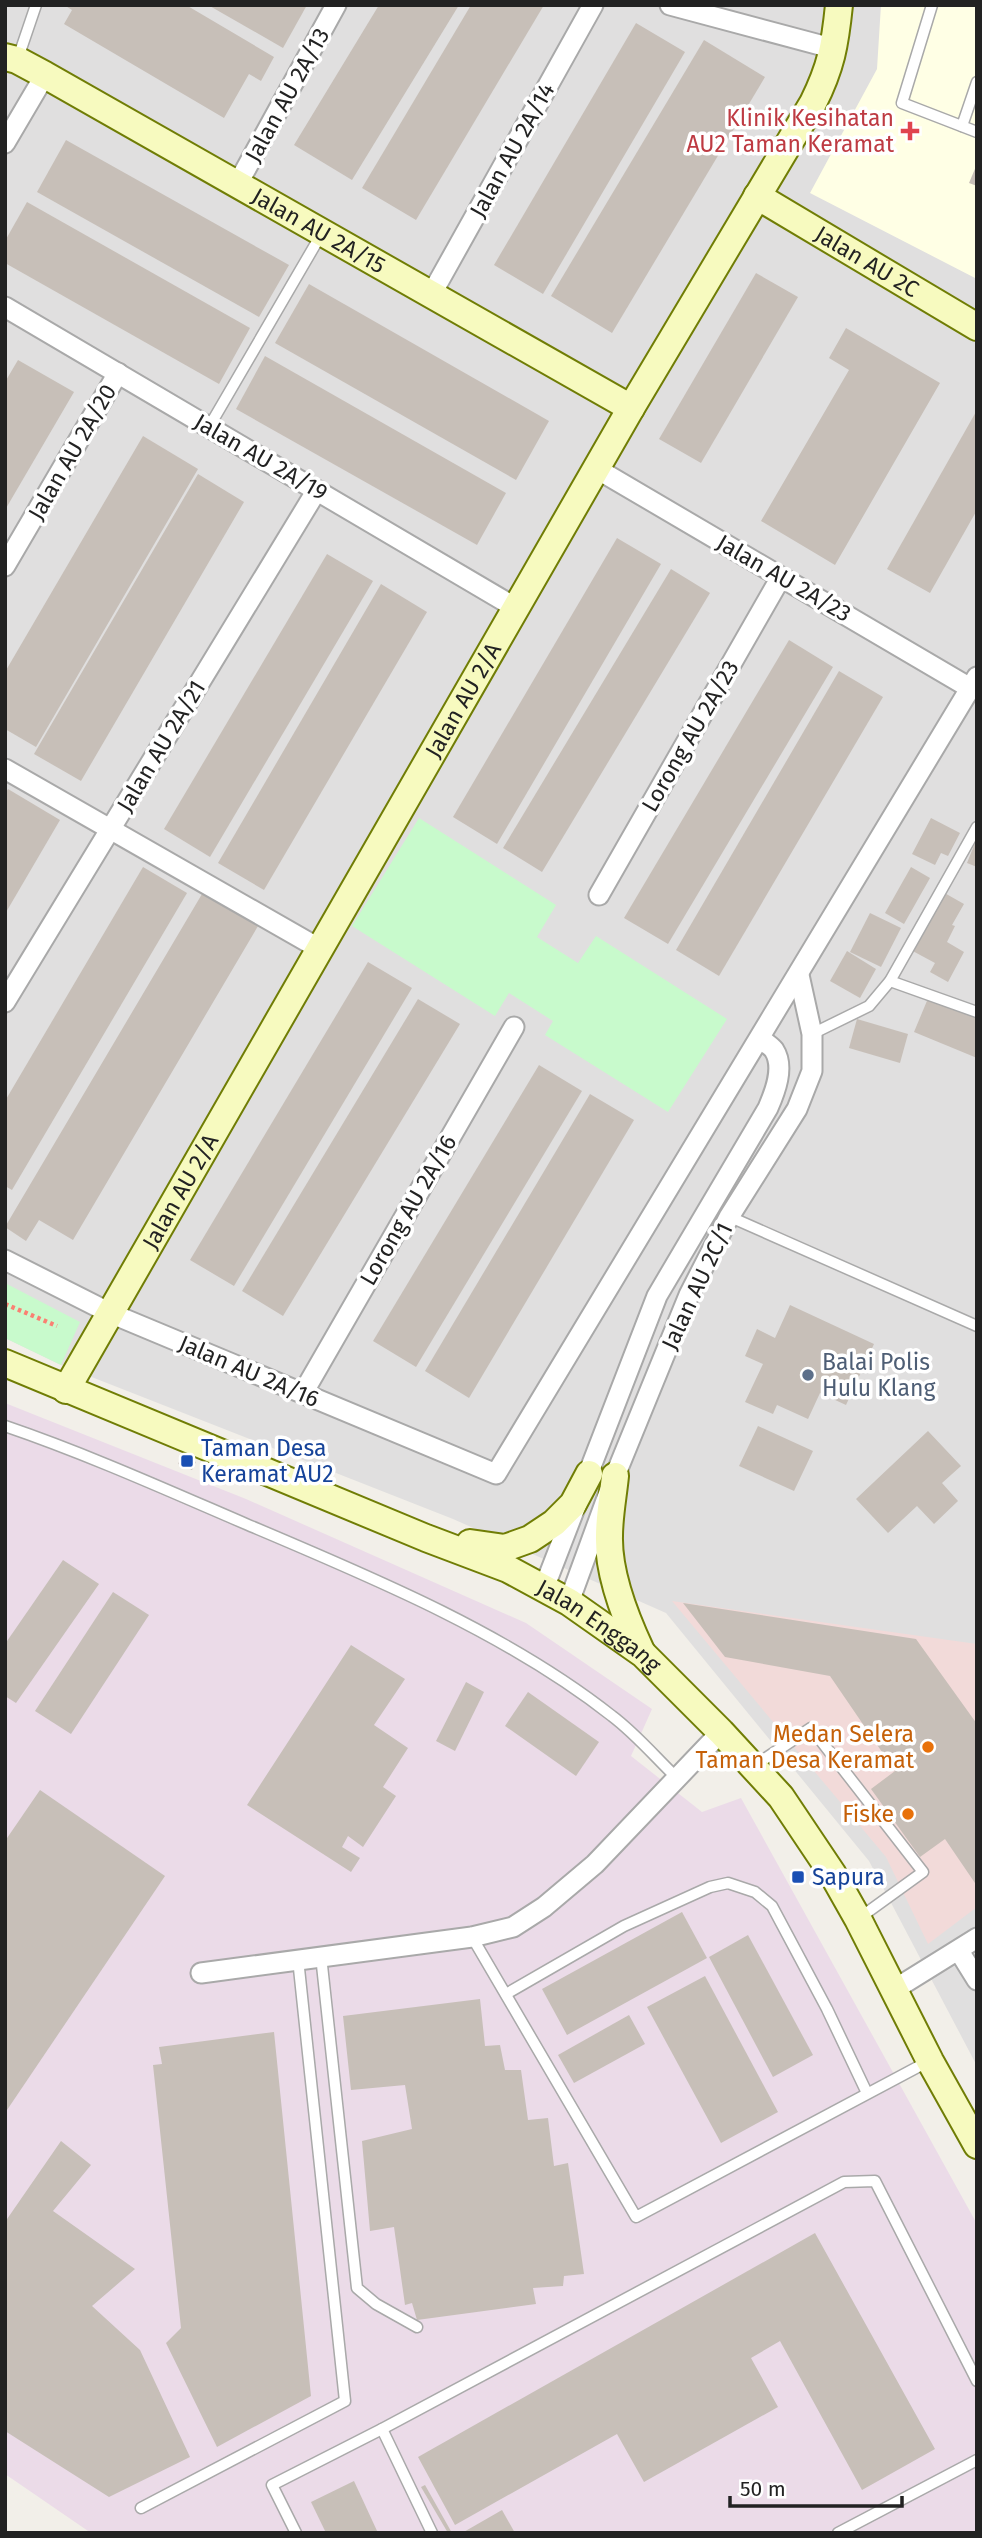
<svg xmlns="http://www.w3.org/2000/svg" width="982" height="2538" font-family="'Fira Sans',sans-serif">
<style>
.residential{fill:#e0dfdf}
.commercial{fill:#f2dad9}
.industrial{fill:#ebdbe8}
.education{fill:#ffffe5}
.park{fill:#c8facc}
.building{fill:#c7bfb8}
.lines{fill:none;stroke-linecap:round;stroke-linejoin:round}
.lane-casing{stroke:#a9a9a9;stroke-width:13}
.street-casing{stroke:#a9a9a9;stroke-width:23}
.secondary-casing{stroke:#707d05;stroke-width:30}
.path{stroke:#fa8072;stroke-width:4.5;stroke-dasharray:3.5 3.5;stroke-linecap:butt}
.lane{stroke:#fff;stroke-width:10}
.street{stroke:#fff;stroke-width:19}
.secondary{stroke:#f7fabf;stroke-width:26}
.health-dot{fill:#e0444e;stroke:#fff;stroke-width:2.5}
.service-dot{fill:#5c6f8a;stroke:#fff;stroke-width:2.5}
.transit-dot{fill:#1a4fb4;stroke:#fff;stroke-width:2.5}
.food-dot{fill:#e8710a;stroke:#fff;stroke-width:2.5}
.labels{text-anchor:middle;stroke-width:7;stroke-linejoin:round;paint-order:stroke}
.street-label{font-size:23px;fill:#222;stroke:#fff}
.health-label{font-size:23px;fill:#be3a42;stroke:#fff;text-anchor:end}
.service-label{font-size:23px;fill:#4e5e75;stroke:#fff;text-anchor:start}
.transit-label{font-size:23px;fill:#164399;stroke:#fff;text-anchor:start}
.food-label{font-size:23px;fill:#c56008;stroke:#fff;text-anchor:end}
</style>
<rect width="100%" height="100%" fill="#f2efe9"/>
<!-- residential -->
<polygon class="residential" points="5,5 977,5 977,2066 869,1861 666,1613 453,1519 61,1365 5,1338"/>
<!-- commercial -->
<polygon class="commercial" points="672,1601 977,1644 977,1907 928,1944 886,1857"/>
<!-- industrial -->
<polygon class="industrial" points="5,1403 246,1499 526,1623 652,1709 631,1756 702,1812 741,1798 977,2224 977,2533 91,2533 5,2474"/>
<!-- education -->
<polygon class="education" points="881,5 977,5 977,279 810,193 877,69"/>
<!-- park -->
<g class="park">
<polygon points="419,818 556,905 537,937 578,963 596,936 727,1019 668,1112 545,1035 553,1021 509,993 495,1016 352,926"/>
<polygon points="5,1283 80,1322 61,1365 5,1338"/>
</g>
<!-- building -->
<g class="building">
<polygon points="64,5 186,5 274,57 261,81 249,74 224,118 64,24 72,10"/>
<polygon points="208,5 307,5 283,48"/>
<polygon points="379,5 459,5 352,180 294,145"/>
<polygon points="471,5 544,5 416,220 362,188"/>
<polygon points="636,23 685,52 543,294 494,265"/>
<polygon points="704,40 765,77 612,333 551,296"/>
<polygon points="66,140 289,265 259,317 37,192"/>
<polygon points="977,164 977,186 969,183"/>
<polygon points="27,202 250,328 219,384 5,263 5,241"/>
<polygon points="756,273 798,297 701,463 659,439"/>
<polygon points="309,284 549,421 516,480 275,343"/>
<polygon points="846,328 940,383 835,565 761,521 849,370 829,358"/>
<polygon points="265,356 506,493 477,545 236,409"/>
<polygon points="18,360 74,392 5,510 5,382"/>
<polygon points="977,410 977,510 930,593 887,569"/>
<polygon points="143,436 198,469 36,747 5,729 5,672"/>
<polygon points="198,474 244,502 81,781 34,754"/>
<polygon points="617,538 661,564 497,844 453,817"/>
<polygon points="327,554 373,581 210,857 164,829"/>
<polygon points="671,569 710,593 542,872 503,848"/>
<polygon points="381,584 427,612 264,890 218,863"/>
<polygon points="789,640 833,667 668,944 624,918"/>
<polygon points="839,671 883,697 719,976 676,950"/>
<polygon points="8,789 60,820 5,914 5,794"/>
<polygon points="931,818 960,833 948,856 941,853 935,865 912,854"/>
<polygon points="977,838 977,867 967,863"/>
<polygon points="143,867 187,893 12,1190 5,1186 5,1101"/>
<polygon points="911,867 930,878 904,924 885,913"/>
<polygon points="941,891 964,904 952,925 955,926 947,942 964,952 948,982 930,972 935,963 909,949"/>
<polygon points="202,894 258,926 73,1240 39,1220 26,1241 5,1227"/>
<polygon points="870,913 901,928 881,967 850,952"/>
<polygon points="847,951 876,969 860,998 830,981"/>
<polygon points="368,962 412,988 234,1286 190,1260"/>
<polygon points="929,996 977,1016 977,1058 914,1032"/>
<polygon points="418,999 460,1024 283,1316 242,1291"/>
<polygon points="857,1019 908,1034 900,1063 849,1048"/>
<polygon points="539,1065 582,1091 416,1367 373,1341"/>
<polygon points="590,1094 634,1120 469,1398 425,1371"/>
<polygon points="790,1305 874,1344 846,1405 820,1393 808,1419 777,1405 773,1414 745,1402 763,1364 745,1356 757,1329 775,1338"/>
<polygon points="758,1426 813,1451 794,1491 739,1466"/>
<polygon points="928,1431 961,1466 942,1483 958,1501 934,1524 917,1506 888,1533 856,1499"/>
<polygon points="182,1455 196,1462 192,1470 178,1464"/>
<polygon points="63,1560 99,1584 16,1703 5,1696 5,1644"/>
<polygon points="113,1592 149,1615 71,1734 35,1711"/>
<polygon points="683,1603 916,1639 977,1724 977,1886 945,1839 920,1857 871,1789 895,1771 830,1676 725,1657"/>
<polygon points="351,1645 405,1679 374,1725 408,1748 383,1787 396,1796 363,1847 348,1836 342,1847 360,1858 351,1872 247,1805"/>
<polygon points="466,1682 484,1692 455,1751 436,1741"/>
<polygon points="528,1692 599,1742 576,1776 505,1726"/>
<polygon points="40,1790 165,1876 5,2113 5,1841"/>
<polygon points="682,1912 707,1958 567,2035 542,1989"/>
<polygon points="748,1935 813,2055 773,2077 709,1957"/>
<polygon points="705,1976 778,2112 721,2143 647,2007"/>
<polygon points="480,1999 485,2046 500,2045 505,2070 521,2070 528,2120 548,2118 554,2166 568,2163 584,2274 564,2276 563,2286 533,2288 536,2304 417,2320 412,2303 405,2305 394,2227 370,2231 362,2141 412,2129 405,2085 351,2090 343,2016"/>
<polygon points="629,2015 645,2044 574,2083 558,2055"/>
<polygon points="274,2032 311,2396 217,2447 166,2343 181,2328 153,2065 162,2064 159,2047"/>
<polygon points="61,2141 91,2165 53,2211 135,2269 92,2306 140,2350 190,2457 109,2497 5,2431 5,2222"/>
<polygon points="815,2233 935,2449 862,2490 780,2341 751,2358 778,2407 644,2482 617,2434 455,2525 418,2457"/>
<polygon points="354,2481 378,2533 326,2533 311,2502"/>
<polygon points="425,2485 452,2533 448,2533 421,2487"/>
<polygon points="502,2510 515,2533 462,2533"/>
</g>
<g class="lines">
<!-- lane casing -->
<g class="lane-casing">
<g id="lane">
<polyline points="932,5 902,103 977,132"/>
<polyline points="18,58 36,5"/>
<polyline points="962,126 977,82"/>
<polyline points="209,427 322,233"/>
<polyline points="890,981 977,1012"/>
<polyline points="812,1034 869,1006 890,981 977,827"/>
<polyline points="728,1216 977,1326"/>
<path d="M5,1426C87,1454 167,1490 246,1524C369,1576 507,1633 612,1716C636,1734 656,1758 677,1778"/>
<polyline points="754,1766 811,1728 923,1872 858,1919"/>
<polyline points="472,1937 636,2217 929,2061"/>
<polyline points="321,1956 357,2288 376,2304 417,2327"/>
<polyline points="506,1994 624,1926 710,1887 728,1883 755,1892 772,1906 827,2009 867,2093"/>
<polyline points="382,2429 432,2533"/>
<polyline points="141,2508 345,2401 298,1959"/>
<polyline points="296,2533 272,2485 382,2429 844,2182 875,2181 977,2381"/>
<polyline points="838,2533 977,2460"/>
</g>
</g>
<!-- street casing -->
<g class="street-casing">
<g id="street">
<polyline points="670,5 835,49"/>
<polyline points="5,143 45,75"/>
<polyline points="237,185 336,5"/>
<polyline points="431,295 593,5"/>
<polyline points="5,307 516,608"/>
<polyline points="597,469 970,688"/>
<polyline points="5,566 118,373"/>
<polyline points="5,769 320,949"/>
<polyline points="599,895 781,577"/>
<polyline points="5,1002 317,490"/>
<polyline points="5,1260 110,1313 496,1474 977,677"/>
<polyline points="303,1393 514,1027"/>
<path d="M544,1588L657,1296L768,1108C775,1092 785,1067 774,1050C771,1046 764,1042 760,1038"/>
<polyline points="569,1602 615,1476 689,1295 729,1217 797,1109 812,1071 812,1034 799,975"/>
<polyline points="959,1951 977,1980"/>
<polyline points="201,1973 472,1937 513,1927 544,1907 595,1864 721,1732"/>
<polyline points="895,1989 977,1938"/>
</g>
</g>
<!-- secondary casing -->
<g class="secondary-casing">
<g id="secondary">
<path id="s1" d="M5,57L17,60L45,75L631,408"/>
<path id="s2" d="M757,196L977,327"/>
<path id="s3" d="M5,1363L426,1538L508,1569L569,1602L643,1654L721,1732L781,1797L832,1873L858,1919L930,2061L977,2145"/>
<path id="s4" d="M66,1390L631,408L813,103C831,67 835,45 839,5"/>
<path d="M615,1476C613,1496 609,1516 609,1536C608,1574 625,1617 641,1651"/>
<polyline points="470,1543 505,1548 530,1539 554,1523 573,1504 589,1474"/>
</g>
</g>
<!-- path -->
<polyline class="path" points="5,1304 57,1326"/>
<!-- lane -->
<use href="#lane" class="lane"/>
<!-- street -->
<use href="#street" class="street"/>
<!-- secondary -->
<use href="#secondary" class="secondary"/>
</g>
<!-- markers -->
<path class="health-dot" d="M906.5 120.5h7v7h7v7h-7v7h-7v-7h-7v-7h7z"/>
<circle class="service-dot" cx="808" cy="1375" r="7"/>
<g class="transit-dot">
<rect x="180" y="1454" width="14" height="14" rx="3.5"/>
<rect x="791" y="1870" width="14" height="14" rx="3.5"/>
</g>
<g class="food-dot">
<circle cx="928" cy="1747" r="7"/>
<circle cx="908" cy="1814" r="7"/>
</g>
<g class="labels">
<!-- street labels -->
<g class="street-label">
<text transform="translate(287 95) rotate(-61)" y="8">Jalan AU 2A/13</text>
<text transform="translate(512 150) rotate(-61)" y="8">Jalan AU 2A/14</text>
<text dy="8" stroke="none"><textPath href="#s1" startOffset="359">Jalan AU 2A/15</textPath></text>
<text dy="8" stroke="none"><textPath href="#s2" startOffset="128">Jalan AU 2C</textPath></text>
<text transform="translate(72 452) rotate(-60)" y="8">Jalan AU 2A/20</text>
<text transform="translate(261 457) rotate(30)" y="8">Jalan AU 2A/19</text>
<text transform="translate(784 578) rotate(30)" y="8">Jalan AU 2A/23</text>
<text dy="8" stroke="none"><textPath href="#s4" startOffset="796">Jalan AU 2/A</textPath></text>
<text transform="translate(690 736) rotate(-60)" y="8">Lorong AU 2A/23</text>
<text transform="translate(161 746) rotate(-59)" y="8">Jalan AU 2A/21</text>
<text dy="8" stroke="none"><textPath href="#s4" startOffset="229">Jalan AU 2/A</textPath></text>
<text transform="translate(408 1210) rotate(-60)" y="8">Lorong AU 2A/16</text>
<text transform="translate(697 1286) rotate(-65)" y="8">Jalan AU 2C/1</text>
<text transform="translate(249 1371) rotate(23)" y="8">Jalan AU 2A/16</text>
<text dy="8" stroke="none"><textPath href="#s3" startOffset="651">Jalan Enggang</textPath></text>
</g>
<!-- health labels -->
<g class="health-label">
<text x="894" y="126">Klinik Kesihatan<tspan x="894" dy="26">AU2 Taman Keramat</tspan></text>
</g>
<!-- service labels -->
<g class="service-label">
<text x="822" y="1370">Balai Polis<tspan x="822" dy="26">Hulu Klang</tspan></text>
</g>
<!-- transit labels -->
<g class="transit-label">
<text x="201" y="1456">Taman Desa<tspan x="201" dy="26">Keramat AU2</tspan></text>
<text x="812" y="1885">Sapura</text>
</g>
<!-- food labels -->
<g class="food-label">
<text x="914" y="1742">Medan Selera<tspan x="914" dy="26">Taman Desa Keramat</tspan></text>
<text x="894" y="1822">Fiske</text>
</g>
</g>
<!-- border -->
<rect width="982" height="2538" fill="none" stroke="#222222" stroke-width="14"/>
<!-- scale -->
<path d="M730 2496v10h172v-10" fill="none" stroke="#222222" stroke-width="3.5"/>
<text x="740" y="2496" font-size="21" fill="#222222" stroke="#ffffff" stroke-width="5" paint-order="stroke">50 m</text>
</svg>
